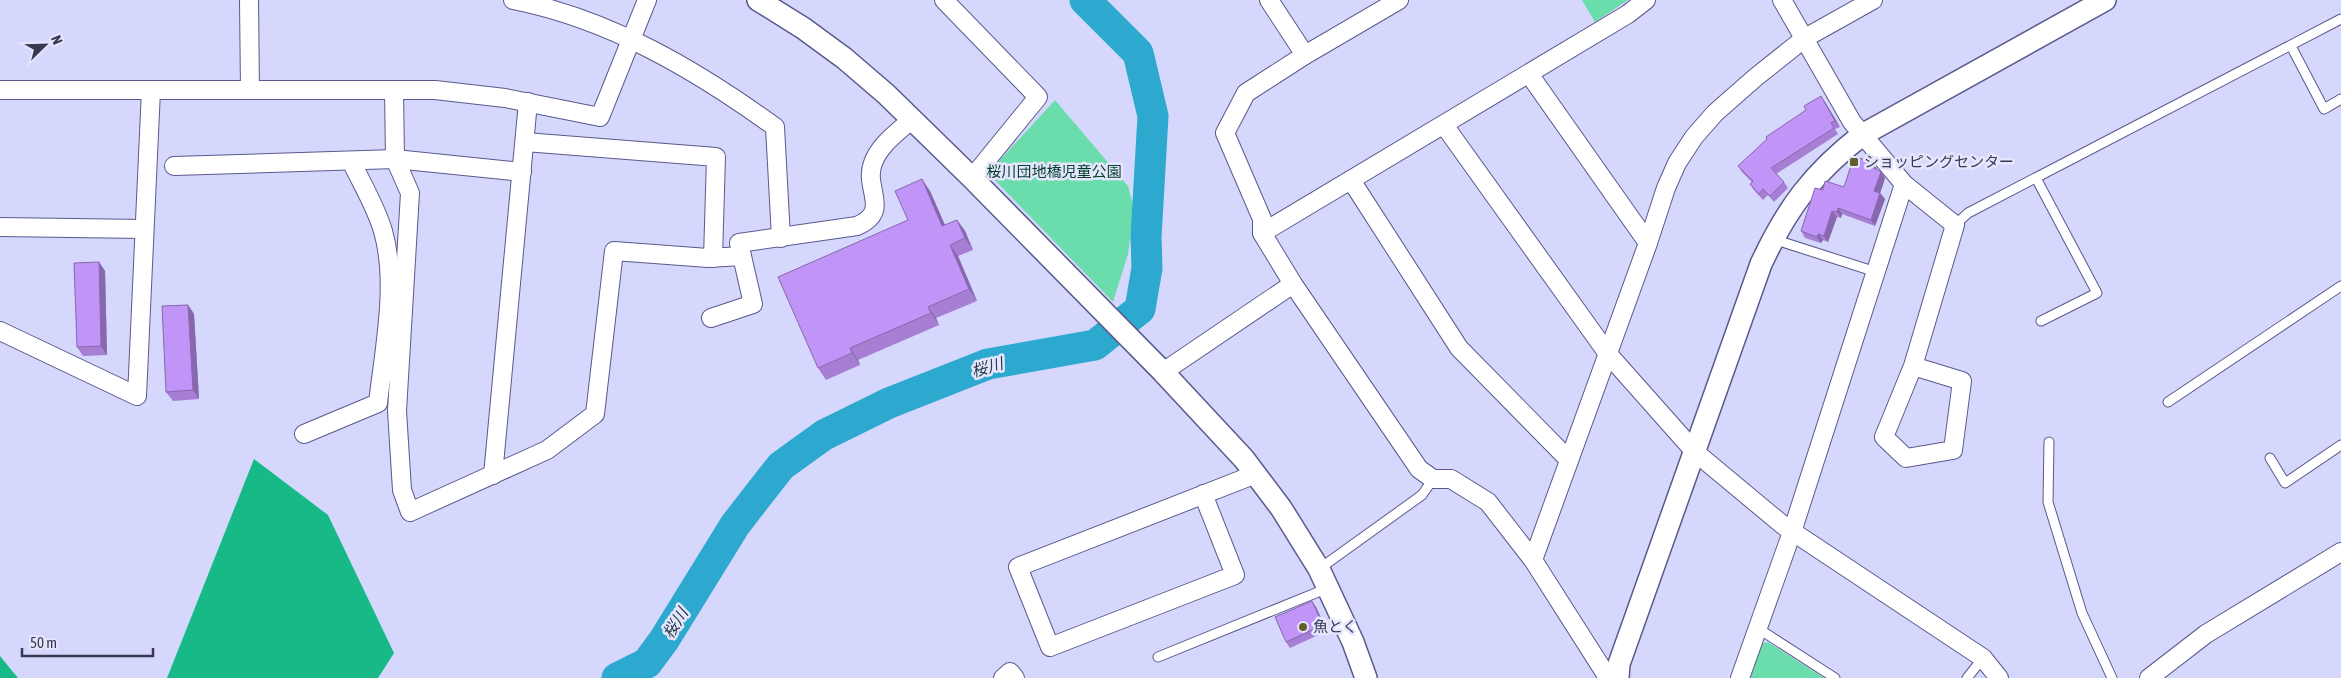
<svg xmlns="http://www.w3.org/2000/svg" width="2341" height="678" font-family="'Asap Condensed','Noto Sans JP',sans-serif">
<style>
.green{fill:#6bddad}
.forest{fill:#17ba86}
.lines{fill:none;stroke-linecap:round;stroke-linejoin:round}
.river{stroke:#2da8ce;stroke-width:31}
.service-casing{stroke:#5a598d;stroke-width:11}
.minor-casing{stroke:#5a598d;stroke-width:20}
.tertiary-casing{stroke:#5a598d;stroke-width:24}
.service{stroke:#fff;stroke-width:9}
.minor{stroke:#fff;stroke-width:18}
.tertiary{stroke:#fff;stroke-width:21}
.wall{fill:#a67fd4}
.shaded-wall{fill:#8768ad}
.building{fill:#c194f7;stroke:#8768ad}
.poi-dot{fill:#635e2a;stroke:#e5e6fe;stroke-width:2}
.labels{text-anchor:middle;stroke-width:5;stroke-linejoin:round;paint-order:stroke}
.poi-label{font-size:15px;fill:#383850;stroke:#e5e6fe;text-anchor:start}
.park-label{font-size:15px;fill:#003f2a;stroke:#e5e6fe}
.water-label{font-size:16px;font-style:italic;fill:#263f48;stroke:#e5e6fe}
</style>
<rect width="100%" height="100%" fill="#d6d7fc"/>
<!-- green -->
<g class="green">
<polygon points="1582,0 1628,0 1595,22"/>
<polygon points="1055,100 1128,186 1134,209 1128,254 1113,302 988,173"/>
<polygon points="1768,642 1824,678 1749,678 1760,644"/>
</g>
<!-- forest -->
<g class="forest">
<polygon points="254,459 328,515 394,653 378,678 167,678"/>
<polygon points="0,656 18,678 0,678"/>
</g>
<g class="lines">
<!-- river -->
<polyline class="river" points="617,678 647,663 664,640 735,525 759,494 781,466 824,435 889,403 988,364 1095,345 1140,309 1147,268 1146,237 1153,116 1138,53 1085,0"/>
<!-- service casing -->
<g class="service-casing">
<g id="service">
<polyline points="2291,46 2324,109 2341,99"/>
<polyline points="2036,178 2097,293 2041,321"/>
<polyline points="1955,225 1968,213 2341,19"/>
<polyline points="1773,239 1876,272"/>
<polyline points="2168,402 2341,286"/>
<polyline points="2049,442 2048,502 2082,613 2112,678"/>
<polyline points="2270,458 2285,483 2341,445"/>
<polyline points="1319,569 1422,495 1433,479"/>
<polyline points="1759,629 1835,678"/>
<polyline points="1158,657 1328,588"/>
<polyline points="1967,678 1983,658"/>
</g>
</g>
<!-- minor casing -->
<g class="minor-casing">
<g id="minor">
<polyline points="249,0 250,90"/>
<path d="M513,0C610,19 696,70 775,127L781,238"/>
<polyline points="944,0 1038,97 972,178"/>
<polyline points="1269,0 1305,55"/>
<polyline points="1399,0 1305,55 1246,93 1225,133 1262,219 1262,233 1293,284 1419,469 1433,479 1451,479 1488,502 1533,560 1605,673 1617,676"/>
<polyline points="1782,0 1852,122 1904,184 1955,225 1913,366 1884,437 1906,458 1953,450 1962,381 1913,366"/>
<polyline points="1529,74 1648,243"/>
<polyline points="0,90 435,90 505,98 600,117 647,0"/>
<polyline points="394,90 395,159 410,193 397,411 402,490 410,512 547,450 595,414 614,251 708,258 742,256"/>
<polyline points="1444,125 1608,354 1695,452 1784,526 1983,658 1999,678"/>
<polyline points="525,142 716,157 713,258"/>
<polyline points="174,166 395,159 522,172"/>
<polyline points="1351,180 1459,348 1569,460"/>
<polyline points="0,227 144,229"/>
<polyline points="1262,233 1628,14 1646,0"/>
<path d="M711,318L753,304L739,243L857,226C892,211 863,188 873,163C880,144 897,133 911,120"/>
<polyline points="0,331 137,396 151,90"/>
<polyline points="1163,372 1293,284"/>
<path d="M304,434L378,403C384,350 398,283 383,231C376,207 362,184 351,161"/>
<polyline points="493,475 528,102"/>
<polyline points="1203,494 1235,575 1050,647 1018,567 1256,474"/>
<polyline points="1533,560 1648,243 1666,188 1677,163 1694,137 1715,113 1756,77 1805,38 1873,0"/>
<polyline points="1003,678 1010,672 1015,678"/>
<polyline points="1740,678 1792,532 1904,184"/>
<polyline points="2149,678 2206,634 2341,552"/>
</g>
</g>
<!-- tertiary casing -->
<g class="tertiary-casing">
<g id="tertiary">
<polyline points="758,0 803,28 844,58 886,94 972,178 1163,372 1244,459 1281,508 1319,569 1353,642 1366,678"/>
<path d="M1618,678L1619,664L1761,264C1787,208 1813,173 1862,135L2105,0"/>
</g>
</g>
<!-- service -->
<use href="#service" class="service"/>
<!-- minor -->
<use href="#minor" class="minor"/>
<!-- tertiary -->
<use href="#tertiary" class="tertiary"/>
</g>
<!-- wall -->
<g class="wall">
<polygon points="1825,102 1840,127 1835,129 1838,134 1776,174 1784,182 1788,188 1774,202 1768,195 1763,200 1754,190 1750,184 1752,182 1742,172 1738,166"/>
<polygon points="1877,169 1877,170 1885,178 1880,193 1885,199 1875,226 1842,214 1841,218 1837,217 1828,242 1823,240 1821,243 1805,238 1801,231 1823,190 1844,187"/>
<polygon points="930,191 945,225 957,220 965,231 973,250 958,256 977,301 936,318 939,325 858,360 860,365 826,380 818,368 908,220"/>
<polygon points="99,262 105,271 107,355 83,356 77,347"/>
<polygon points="188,305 194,314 199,399 173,401 166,392"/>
<polygon points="1316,607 1327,631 1290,648 1286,642"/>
</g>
<!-- shaded-wall -->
<g class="shaded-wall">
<polygon points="1821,96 1825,102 1840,127 1835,121"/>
<polygon points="1873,163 1877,169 1876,173 1872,167"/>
<polygon points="1881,172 1885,178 1879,197 1874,191"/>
<polygon points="922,179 930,191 950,237 942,226"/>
<polygon points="1880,193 1885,199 1875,226 1871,220"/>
<polygon points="1838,208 1842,214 1841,218 1837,212"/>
<polygon points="1832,211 1837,217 1828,242 1824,236"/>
<polygon points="957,220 965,231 973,250 965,238"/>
<polygon points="1818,234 1823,240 1821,243 1817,237"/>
<polygon points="950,245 958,256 977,301 969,289"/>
<polygon points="99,262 105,271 107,355 101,346"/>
<polygon points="188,305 194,314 199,399 193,390"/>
<polygon points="928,307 936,318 939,325 931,313"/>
<polygon points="850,348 858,360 860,365 852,353"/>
<polygon points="1312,601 1316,607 1327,631 1323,625"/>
</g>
<!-- building -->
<g class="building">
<polygon points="1821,96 1835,121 1831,123 1834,128 1771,168 1784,182 1770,196 1763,189 1759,194 1750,184 1753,181 1738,166 1767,139 1766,137 1806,110 1804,106"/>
<polygon points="1854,156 1873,163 1872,167 1881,172 1874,191 1880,193 1871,220 1838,208 1837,212 1832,211 1824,236 1818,234 1817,237 1801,231 1815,188 1823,190 1825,181 1844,187"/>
<polygon points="922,179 942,226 957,220 965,238 950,245 969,289 928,307 931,313 850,348 852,353 818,368 778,277 908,220 895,191"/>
<polygon points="99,262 101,346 77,347 74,263"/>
<polygon points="188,305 193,390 166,392 162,306"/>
<polygon points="1312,601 1323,625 1286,642 1275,617"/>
</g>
<!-- markers -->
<g class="poi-dot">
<rect x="1849" y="157" width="10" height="10" rx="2.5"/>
<circle cx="1303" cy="627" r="5"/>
</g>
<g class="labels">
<!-- poi labels -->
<g class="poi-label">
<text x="1864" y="167">ショッピングセンター</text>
<text x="1313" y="632">魚とく</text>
</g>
<!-- park labels -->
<g class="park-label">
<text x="1054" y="177">桜川団地橋児童公園</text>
</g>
<!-- water labels -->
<g class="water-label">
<text transform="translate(987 367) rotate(-16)" y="6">桜川</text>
<text transform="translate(675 623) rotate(-58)" y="6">桜川</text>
</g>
</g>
<!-- north arrow -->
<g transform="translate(45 45) rotate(67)" stroke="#e5e6fe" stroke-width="4" paint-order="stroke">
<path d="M0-4L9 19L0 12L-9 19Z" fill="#383850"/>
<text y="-8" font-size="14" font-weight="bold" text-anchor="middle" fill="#383850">N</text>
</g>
<!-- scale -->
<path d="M22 648v8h131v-8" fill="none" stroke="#383850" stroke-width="2.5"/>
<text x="30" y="648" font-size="15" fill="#383850" stroke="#e5e6fe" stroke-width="4" paint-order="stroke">50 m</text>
</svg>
